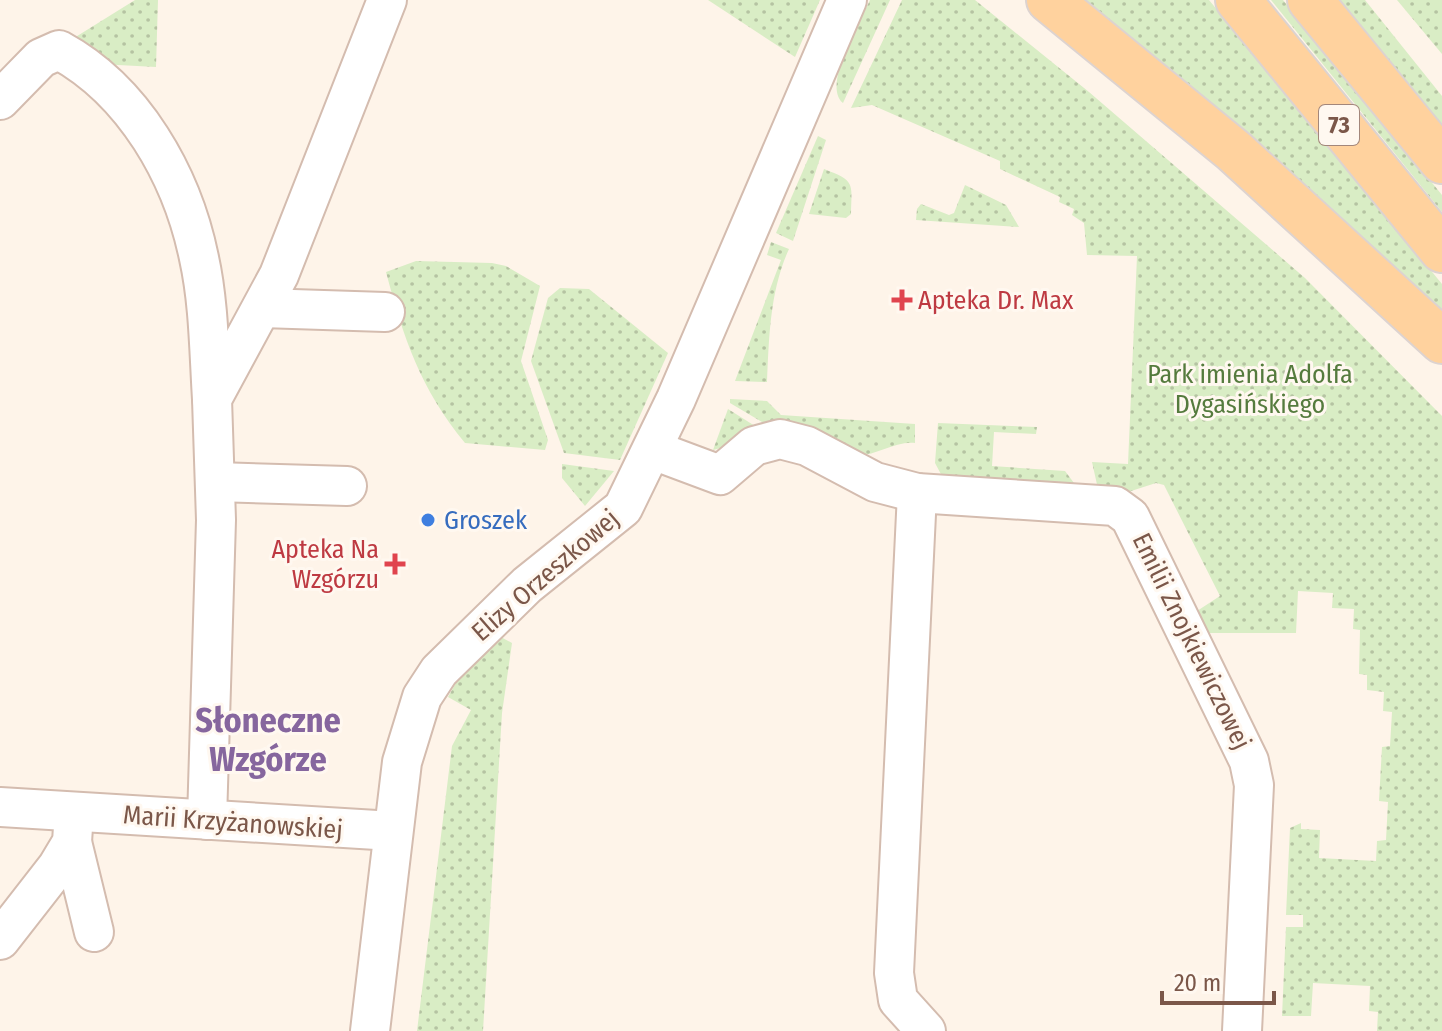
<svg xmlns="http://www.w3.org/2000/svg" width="1442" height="1031" font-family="'Fira Sans Condensed',sans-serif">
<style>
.grass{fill:url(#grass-dots)}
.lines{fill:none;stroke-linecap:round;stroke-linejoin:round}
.street-casing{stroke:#d4bcaf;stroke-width:42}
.primary-casing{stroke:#ddd3d0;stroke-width:48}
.street{stroke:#fff;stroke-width:38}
.primary{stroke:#ffd29e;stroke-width:44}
.health-dot{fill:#e0444e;stroke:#fff8f0;stroke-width:3}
.shop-dot{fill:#3f7fe0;stroke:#fff8f0;stroke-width:3}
.labels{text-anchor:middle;stroke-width:6;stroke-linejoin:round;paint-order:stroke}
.shield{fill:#fff8f0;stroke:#a3877b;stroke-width:2}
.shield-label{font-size:24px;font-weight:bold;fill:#7b5749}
.health-label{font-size:26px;fill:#be3a42;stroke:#fff8f0;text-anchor:start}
.park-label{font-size:26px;fill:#557b3d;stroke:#fff8f0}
.shop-label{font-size:26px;fill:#366cbe;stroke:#fff8f0;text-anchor:start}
.street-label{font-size:26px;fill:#7b5749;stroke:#fff8f0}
.district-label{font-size:34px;font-weight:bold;fill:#86669e;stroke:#fff8f0}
</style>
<defs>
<pattern id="grass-dots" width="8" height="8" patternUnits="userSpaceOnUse" patternTransform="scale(2)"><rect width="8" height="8" fill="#d9edc5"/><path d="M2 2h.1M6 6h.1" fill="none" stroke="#b5c3a2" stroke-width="1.8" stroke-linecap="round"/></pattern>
</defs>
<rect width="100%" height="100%" fill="#fef4e9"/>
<!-- grass -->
<g class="grass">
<polygon points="135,0 158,0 156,67 99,64 74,38"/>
<polygon points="708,0 820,0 795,57"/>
<path d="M870,0H890L843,103C822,85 860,22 870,0Z"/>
<polygon points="902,0 975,0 1089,92 1305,278 1442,416 1442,1031 1377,1031 1378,1012 1369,1011 1370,986 1313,983 1311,1016 1282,1016 1286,927 1303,927 1303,915 1286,915 1290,828 1301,823 1301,829 1320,830 1319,858 1376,861 1377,841 1386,840 1388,802 1379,801 1382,747 1390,746 1392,712 1383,711 1384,692 1367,690 1367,675 1359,674 1360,630 1353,629 1354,609 1332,608 1333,593 1298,591 1296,633 1205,633 1197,611 1220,596 1164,485 1156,483 1128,492 1098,489 1092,462 1128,464 1137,256 1087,255 1084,223 1072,215 1074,209 1059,202 1060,197 1000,169 1000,161 872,105 851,108"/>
<polygon points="1073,0 1209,0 1442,284 1442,322"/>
<polygon points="1271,0 1283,0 1442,195 1442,212"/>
<polygon points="1337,0 1365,0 1442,96 1442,130"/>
<polygon points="1397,0 1442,0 1442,54"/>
<polygon points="818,136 826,140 793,241 776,233"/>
<path d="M824,169C855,181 852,182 851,214L846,218L809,214Z"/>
<polygon points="965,185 1006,205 1019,227 916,220 917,209 921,204 949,215 954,213"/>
<path d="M771,242L789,249C770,290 769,337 767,382L735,381L781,260L767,255Z"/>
<path d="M416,261L492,263L506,266L540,286L521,361L548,440L545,450L465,443C421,390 403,337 386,272Z"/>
<polygon points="560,288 589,289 668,353 620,460 564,453 531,361 548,298"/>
<path d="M730,399L767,401L781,415L915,424V443C895,441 878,455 857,456L762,422L730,403Z"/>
<polygon points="728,409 755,426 732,445 713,450"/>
<polygon points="938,423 1037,427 1036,434 994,432 992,466 1065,471 1077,487 943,478 935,463"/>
<polygon points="562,464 614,471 585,506 562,478"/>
<polygon points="499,636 512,643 502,713 483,1031 417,1031 452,746 471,710 448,697 470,658"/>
</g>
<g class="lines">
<!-- street casing -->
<g class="street-casing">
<g id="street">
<path d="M0,100L41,58L59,50C134,91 182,175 199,258C209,303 209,352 212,399"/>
<polyline points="262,308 385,312"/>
<polyline points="653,450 720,475 754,446 780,439 807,446 875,482 917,493 1115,506 1130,517 1249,761 1254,785 1242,1031"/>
<polyline points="216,482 347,486"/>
<polyline points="917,493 894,973 898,1000 926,1031"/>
<polyline points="0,807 393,831"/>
<polyline points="207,820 216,520 212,399 279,275 387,0"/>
<polyline points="72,842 94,932"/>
<polyline points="0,940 57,867 72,842 74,812"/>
<polyline points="370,1031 402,762 422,697 439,671 527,585 623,508 676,399 847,0"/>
</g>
</g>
<!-- primary casing -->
<g class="primary-casing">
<g id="primary">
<polyline points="1049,0 1234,151 1442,341"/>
<polyline points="1238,0 1442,250"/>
<polyline points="1310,0 1442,161"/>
</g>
</g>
<!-- street -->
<use href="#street" class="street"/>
<!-- primary -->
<use href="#primary" class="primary"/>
</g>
<!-- markers -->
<g class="health-dot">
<path d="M898 288h8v8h8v8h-8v8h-8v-8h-8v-8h8z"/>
<path d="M391 552h8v8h8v8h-8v8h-8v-8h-8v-8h8z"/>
</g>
<circle class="shop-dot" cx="428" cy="520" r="8"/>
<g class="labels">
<!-- shield labels -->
<rect class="shield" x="1319" y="105" width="40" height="40" rx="6"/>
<g class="shield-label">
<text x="1339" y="133">73</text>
</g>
<!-- health labels -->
<g class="health-label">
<text x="918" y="309">Apteka Dr. Max</text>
<text x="379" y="558" text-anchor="end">Apteka Na<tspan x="379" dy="30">Wzgórzu</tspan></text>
</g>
<!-- park labels -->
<g class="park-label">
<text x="1250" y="383">Park imienia Adolfa<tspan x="1250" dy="30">Dygasińskiego</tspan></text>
</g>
<!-- shop labels -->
<g class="shop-label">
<text x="444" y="529">Groszek</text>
</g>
<!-- street labels -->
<g class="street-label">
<text transform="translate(545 575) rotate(-41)" y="9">Elizy Orzeszkowej</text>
<text transform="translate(1192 641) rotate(64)" y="9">Emilii Znojkiewiczowej</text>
<text transform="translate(233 822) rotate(4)" y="9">Marii Krzyżanowskiej</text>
</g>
<!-- district labels -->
<g class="district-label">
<text x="268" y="732">Słoneczne<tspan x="268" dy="39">Wzgórze</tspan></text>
</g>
</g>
<!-- scale -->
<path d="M1162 991v12h112v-12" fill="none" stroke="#7b5749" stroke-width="4"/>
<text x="1174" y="991" font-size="24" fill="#7b5749" stroke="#fff8f0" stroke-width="6" paint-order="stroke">20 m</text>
</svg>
